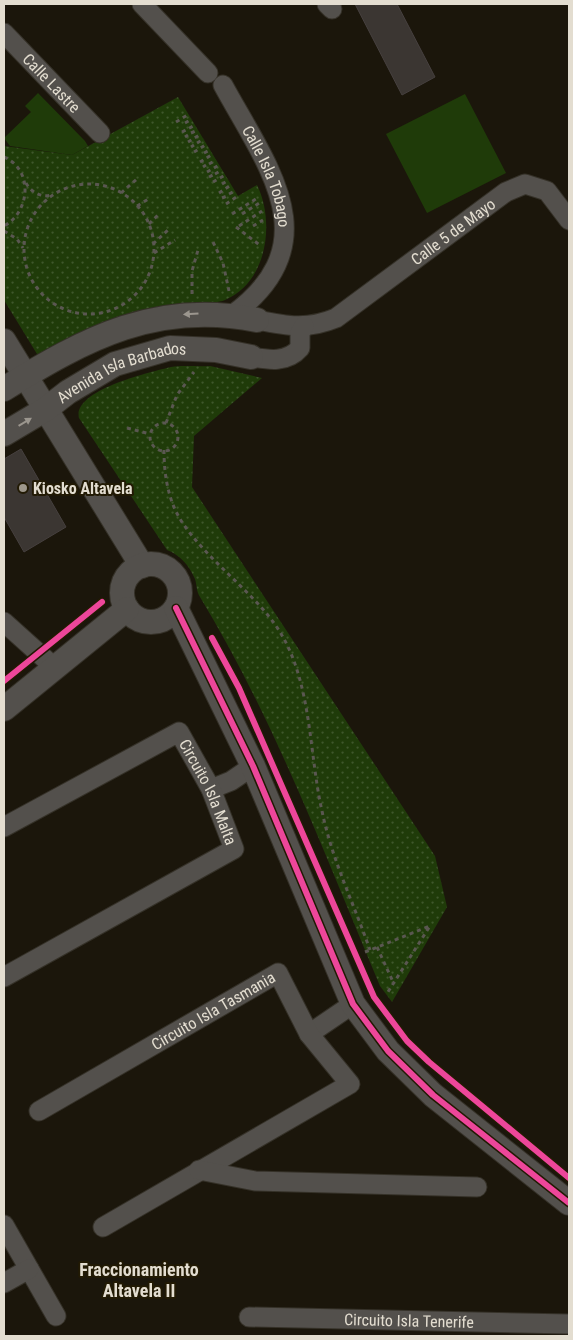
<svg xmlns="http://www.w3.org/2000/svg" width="573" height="1340" font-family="'Roboto Condensed',sans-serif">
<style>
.grass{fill:#1f3b09}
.park{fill:url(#park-dots)}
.building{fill:#3b3632;stroke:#46403f}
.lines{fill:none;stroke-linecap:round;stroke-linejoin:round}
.minor-casing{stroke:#353128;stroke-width:21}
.tertiary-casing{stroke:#353128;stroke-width:26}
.path{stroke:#5a5751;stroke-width:3;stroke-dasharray:4 4;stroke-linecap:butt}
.minor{stroke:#53504c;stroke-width:19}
.tertiary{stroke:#53504c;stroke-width:24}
.cycleway-casing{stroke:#221a04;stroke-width:9}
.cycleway{stroke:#ed469a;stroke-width:6}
.oneway{fill:#9b968e}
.poi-dot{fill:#9d978b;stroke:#221a04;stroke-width:2}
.labels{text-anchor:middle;stroke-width:4;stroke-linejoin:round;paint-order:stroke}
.street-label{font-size:16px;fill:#e3ddd0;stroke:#221a04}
.poi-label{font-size:16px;font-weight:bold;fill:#e3ddd0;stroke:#221a04;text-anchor:start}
.neighbourhood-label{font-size:18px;font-weight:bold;fill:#e3ddd0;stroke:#221a04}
</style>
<defs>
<pattern id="park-dots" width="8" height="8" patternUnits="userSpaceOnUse" patternTransform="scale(1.25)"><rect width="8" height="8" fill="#1f3b09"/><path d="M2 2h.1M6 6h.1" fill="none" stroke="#3f572c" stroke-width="1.8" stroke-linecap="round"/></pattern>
</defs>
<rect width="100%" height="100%" fill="#1b160b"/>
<!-- grass -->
<g class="grass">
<polygon points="38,93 85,141 88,146 72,155 10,146 4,138 31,112 25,106"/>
<polygon points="465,94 506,173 427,213 386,134"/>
</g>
<!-- park -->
<g class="park">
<path d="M178,97L238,196L257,185C275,221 268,282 225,300C215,304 202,302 191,303C177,304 160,306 146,309C109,319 75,337 42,355L37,354L4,300V146L72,155Z"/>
<path d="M210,366L262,378L194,436L192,487L435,856L447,907L392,1002L380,986C325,855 274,719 200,597C196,591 197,585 195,579C189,565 180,555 167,550L79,418C72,390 151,372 171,367C183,365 198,367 210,366Z"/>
</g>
<!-- building -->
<g class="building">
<polygon points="355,4 397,4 435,77 402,95"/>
<polygon points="21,449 66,527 24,552 4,517 4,459"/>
</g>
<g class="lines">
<!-- minor casing -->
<g class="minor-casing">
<g id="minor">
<polyline points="142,4 208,73"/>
<polyline points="327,4 332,9"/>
<path id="s1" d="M4,33L100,133"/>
<path id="s2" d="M223,85C267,166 331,243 232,315"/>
<path id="s3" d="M257,320C287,326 307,330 336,318L506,192L525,184L547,191L569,220"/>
<path d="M251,357C269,360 287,363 300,348V333L304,326"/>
<polyline points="4,622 54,667"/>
<polyline points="211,789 231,781 253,766"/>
<path id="s4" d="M4,827L179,732L211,789L234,849L4,977"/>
<polyline points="309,1034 353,1004"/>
<path id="s5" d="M39,1111L278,973L309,1034L350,1084L103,1227"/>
<polyline points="199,1170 255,1181 477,1187"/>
<polyline points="4,1225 56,1316"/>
<polyline points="4,1283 29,1269"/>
<path id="s6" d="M249,1317L569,1324"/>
</g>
</g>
<!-- tertiary casing -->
<g class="tertiary-casing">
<g id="tertiary">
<polyline points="4,341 142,566"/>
<path d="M4,389C86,338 157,300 257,320"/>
<path id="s7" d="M4,434L46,409L68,392L115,364L170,348L216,350L251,357"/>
<circle cx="151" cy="593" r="29"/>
<polyline points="176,608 253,766 353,1004 388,1051 433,1095 569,1203"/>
<polyline points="4,709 127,609"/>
</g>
</g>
<!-- path -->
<g class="path">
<polyline points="176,122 189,114"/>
<polyline points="185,123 192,119"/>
<polyline points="182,132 195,125"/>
<polyline points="191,133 198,130"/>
<polyline points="185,137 188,135"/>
<polyline points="188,142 201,134"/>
<polyline points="197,143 204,139"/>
<polyline points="191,147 194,145"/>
<polyline points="194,152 207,144"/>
<polyline points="204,153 210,150"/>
<path d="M4,157C34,170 30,212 4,226"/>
<polyline points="200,162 213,154"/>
<polyline points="209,164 216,160"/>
<polyline points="203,167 206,165"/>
<polyline points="207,172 219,165"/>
<polyline points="215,174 222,170"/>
<polyline points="209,177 213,175"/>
<polyline points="213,182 225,175"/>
<path d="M26,183C31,192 41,198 52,195"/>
<polyline points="222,184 229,180"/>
<circle cx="89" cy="249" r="65"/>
<polyline points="121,193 138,178"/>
<polyline points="219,193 231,185"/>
<polyline points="229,194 235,191"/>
<polyline points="222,198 227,196"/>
<polyline points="226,204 238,196"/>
<polyline points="137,206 150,198"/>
<polyline points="232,214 259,197"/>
<polyline points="242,214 261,202"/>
<polyline points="149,224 159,214"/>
<polyline points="239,226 262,211"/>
<polyline points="253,226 263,220"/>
<polyline points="236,227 261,246"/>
<polyline points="4,231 17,239 23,248"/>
<polyline points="213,242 223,263 229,291"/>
<polyline points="153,244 169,229"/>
<polyline points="154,253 175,240"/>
<polyline points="192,294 192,271 198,250"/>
<polyline points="166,423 177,395 194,372"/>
<circle cx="164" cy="437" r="14"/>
<polyline points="127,428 150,434"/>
<path d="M164,450C164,468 166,485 172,502C188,548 253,588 280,632C312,684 309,754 322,811C332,860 354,904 370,950"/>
<polyline points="377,947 394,984"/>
<polyline points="365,952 430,926 386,995"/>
</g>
<!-- minor -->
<use href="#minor" class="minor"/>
<!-- tertiary -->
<use href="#tertiary" class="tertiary"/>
<!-- cycleway casing -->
<g class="cycleway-casing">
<g id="cycleway">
<polyline points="176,608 253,766 353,1004 388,1051 433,1095 569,1203"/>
<polyline points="212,638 239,688 374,997 407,1041 429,1062 569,1178"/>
<polyline points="4,681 102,602"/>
</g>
</g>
<!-- cycleway -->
<use href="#cycleway" class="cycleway"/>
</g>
<!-- one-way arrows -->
<defs><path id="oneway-solid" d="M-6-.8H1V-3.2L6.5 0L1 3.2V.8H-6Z" transform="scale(1.25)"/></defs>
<g class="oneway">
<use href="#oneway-solid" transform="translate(191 314) rotate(176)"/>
<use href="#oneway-solid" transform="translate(25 422) rotate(-31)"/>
</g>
<!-- markers -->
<circle class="poi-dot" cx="23" cy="488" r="5"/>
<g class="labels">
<!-- street labels -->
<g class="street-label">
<text dy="6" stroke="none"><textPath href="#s1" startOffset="69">Calle Lastre</textPath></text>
<text dy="6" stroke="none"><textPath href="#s2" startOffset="102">Calle Isla Tobago</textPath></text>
<text dy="6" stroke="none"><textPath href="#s3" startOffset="226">Calle 5 de Mayo</textPath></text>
<text dy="6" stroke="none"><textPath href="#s7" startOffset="135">Avenida Isla Barbados</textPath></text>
<text dy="6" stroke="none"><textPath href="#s4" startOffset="266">Circuito Isla Malta</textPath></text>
<text dy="6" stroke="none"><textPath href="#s5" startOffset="201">Circuito Isla Tasmania</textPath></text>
<text dy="6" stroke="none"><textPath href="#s6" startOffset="160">Circuito Isla Tenerife</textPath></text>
</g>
<!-- poi labels -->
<g class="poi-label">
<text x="33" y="494">Kiosko Altavela</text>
</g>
<!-- neighbourhood labels -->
<g class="neighbourhood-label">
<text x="139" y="1276">Fraccionamiento<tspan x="139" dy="21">Altavela II</tspan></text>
</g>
</g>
<!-- border -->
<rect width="573" height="1340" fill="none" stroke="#e3ddd0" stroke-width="10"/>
</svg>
